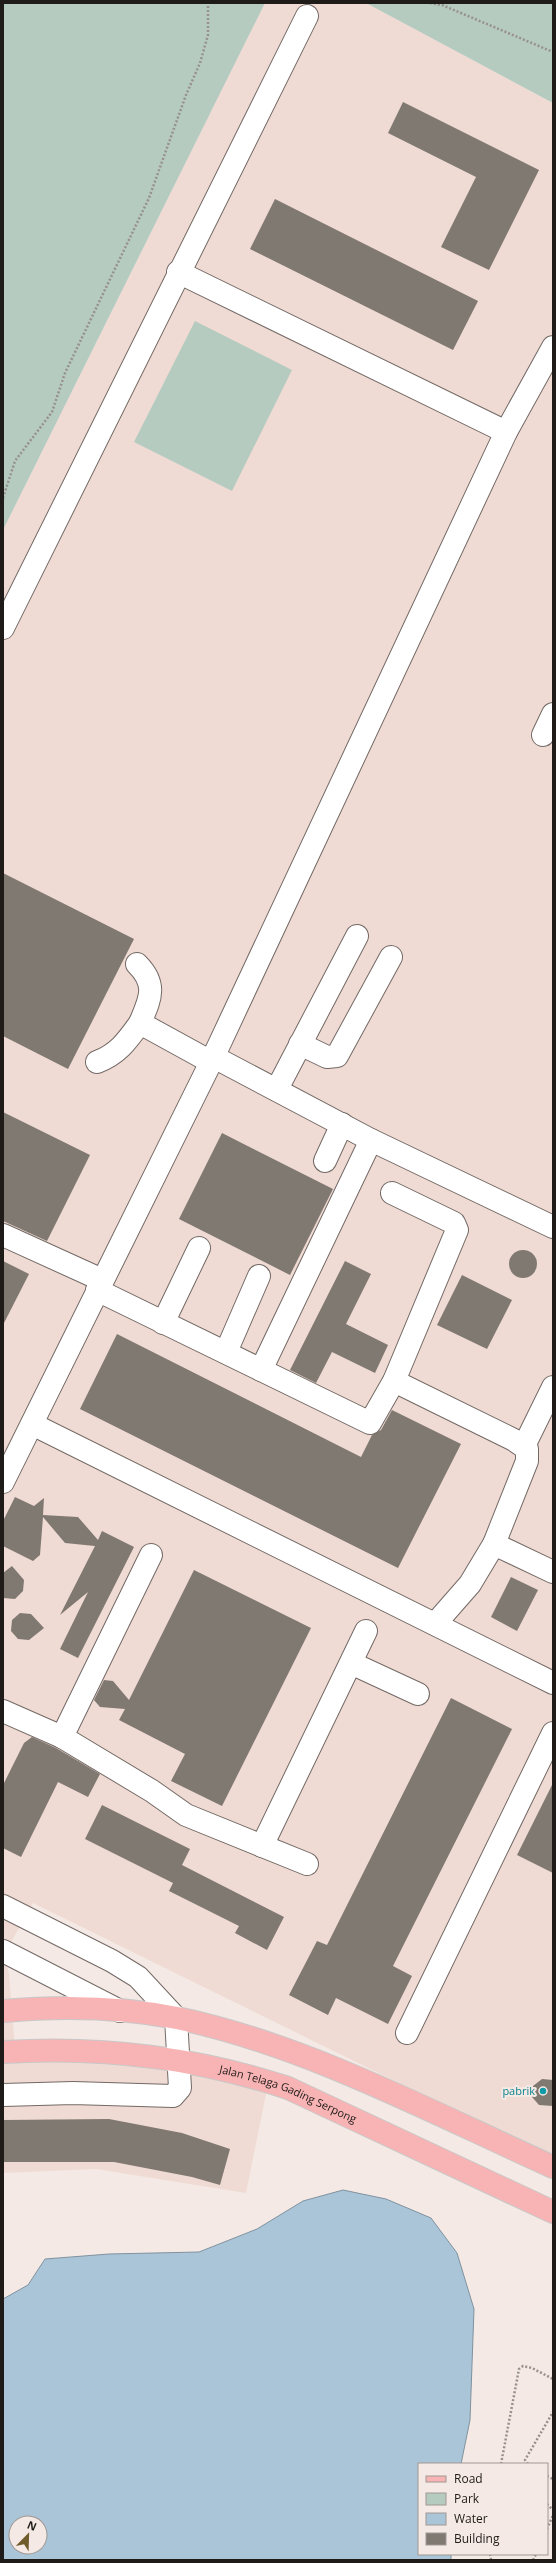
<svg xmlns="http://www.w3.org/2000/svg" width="556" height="2563" font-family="'Open Sans',sans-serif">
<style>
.built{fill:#efdbd4}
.green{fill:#b5cbc0}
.water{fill:#aac5d8;stroke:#80929f;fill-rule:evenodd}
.building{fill:#807972}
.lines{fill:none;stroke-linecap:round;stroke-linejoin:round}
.minor-casing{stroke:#736965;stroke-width:24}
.major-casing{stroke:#c9c8c8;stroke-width:24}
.path{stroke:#98908c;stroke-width:2.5;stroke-dasharray:2 2;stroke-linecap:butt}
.minor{stroke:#fff;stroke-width:22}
.major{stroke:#f8b4b5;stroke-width:22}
.culture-dot{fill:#0f9aa8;stroke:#f4e9e4;stroke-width:1.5}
.labels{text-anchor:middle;stroke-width:4;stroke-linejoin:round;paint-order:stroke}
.culture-label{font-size:11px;fill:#0d838f;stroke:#f4e9e4;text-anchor:end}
.street-label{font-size:11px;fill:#1f1b19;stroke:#f4e9e4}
</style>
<rect width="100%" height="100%" fill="#f4e9e4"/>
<!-- built -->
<polygon class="built" points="265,3 366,3 553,103 553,2159 33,1903 4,1955 9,1974 16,2061 155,2061 268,2084 246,2193 96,2169 3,2173 3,530"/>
<!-- green -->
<g class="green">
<polygon points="3,3 265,3 3,530"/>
<polygon points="366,3 553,3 553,103"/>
<polygon points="195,321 292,370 232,491 134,442"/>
</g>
<!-- water -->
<path class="water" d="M343,2190L386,2199L431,2218L457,2253L474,2309L470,2420L461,2464H419V2554H451V2560H3V2299L28,2285L45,2259L109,2254L199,2252L257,2229L303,2201ZM16,2523H40V2547H16Z"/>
<!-- building -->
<g class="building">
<polygon points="403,102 539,170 489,270 441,247 476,177 388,133"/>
<polygon points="275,199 478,301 453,350 250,249"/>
<polygon points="3,873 134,939 68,1069 3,1036"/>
<polygon points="3,1112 90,1155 47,1241 3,1221"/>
<polygon points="222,1133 333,1189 290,1275 179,1219"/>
<circle cx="523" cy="1264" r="14"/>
<polygon points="3,1261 29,1274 3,1325"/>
<polygon points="345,1261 371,1274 346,1324 388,1345 375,1373 332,1352 316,1383 290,1370"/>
<polygon points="462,1275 512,1300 487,1349 437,1325"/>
<polygon points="117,1334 361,1457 372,1435 381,1430 392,1410 461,1444 398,1568 80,1409"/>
<polygon points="15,1497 34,1506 44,1498 43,1515 78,1517 98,1540 102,1531 134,1547 78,1658 60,1649 88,1592 60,1615 95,1546 65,1543 43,1517 40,1555 33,1561 3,1546 3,1521"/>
<polygon points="12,1566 24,1580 23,1591 15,1599 3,1598 3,1573"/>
<polygon points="194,1570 311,1628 222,1806 171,1781 185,1754 119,1720 125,1709 100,1707 94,1700 104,1680 113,1681 129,1700"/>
<polygon points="511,1577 538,1590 517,1631 491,1617"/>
<polygon points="20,1613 31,1614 44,1628 29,1640 18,1639 11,1631 12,1620"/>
<polygon points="451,1698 512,1729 393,1966 412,1976 388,2024 336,1998 328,2015 289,1995 317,1941 327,1945"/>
<polygon points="32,1737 56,1748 100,1774 88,1797 58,1782 21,1857 3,1848 3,1785 24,1743"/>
<polygon points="553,1783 553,1873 517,1855"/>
<polygon points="102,1805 190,1849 182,1865 284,1917 267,1950 235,1933 239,1926 169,1891 173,1883 85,1839"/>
<polygon points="542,2079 553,2080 553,2106 539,2105 532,2097 533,2086"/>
<polygon points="109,2119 182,2133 230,2149 220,2185 192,2177 114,2162 3,2162 3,2120"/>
</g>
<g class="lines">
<!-- minor casing -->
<g class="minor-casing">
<g id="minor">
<polyline points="178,272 506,432"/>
<polyline points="3,628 307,16"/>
<polyline points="543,735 553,714"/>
<path d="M137,964C158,985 150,999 140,1023"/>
<polyline points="300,1044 327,1057 337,1056 391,957"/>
<polyline points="212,1056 371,1140 553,1227"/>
<path d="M97,1062C118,1054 127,1041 140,1023L211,1062"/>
<polyline points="277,1089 357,936"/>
<polyline points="325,1161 342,1124"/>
<polyline points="3,1235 102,1280"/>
<polyline points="97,1290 370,1423 394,1381 457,1230 454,1223 392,1193"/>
<polyline points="163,1323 199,1248"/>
<polyline points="226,1352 259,1276"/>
<polyline points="261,1370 371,1140"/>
<polyline points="394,1381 514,1440 527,1449 527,1461 494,1544"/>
<polyline points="32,1424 553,1683"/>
<polyline points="524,1446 553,1387"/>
<polyline points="3,1482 211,1062 506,432 553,347"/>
<polyline points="435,1624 470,1584 494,1544 553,1572"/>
<polyline points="351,1663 418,1694"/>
<polyline points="3,1711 62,1737 152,1791 186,1815 307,1864"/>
<polyline points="62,1737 151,1555"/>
<polyline points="262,1846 366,1631"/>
<polyline points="3,1906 112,1961 138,1977 176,2018 180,2088 173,2096 73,2093 3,2095"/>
<polyline points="3,1951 120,2011"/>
<polyline points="407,2033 553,1733"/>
</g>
</g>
<!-- major casing -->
<g class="major-casing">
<g id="major">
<path d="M3,2011C60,2006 121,2007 177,2018C306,2045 433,2113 553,2167"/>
<path id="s1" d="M3,2052C101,2046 195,2057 288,2088L553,2212"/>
</g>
</g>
<!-- path -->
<g class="path">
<polyline points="430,3 442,5 553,52"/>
<polyline points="3,498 15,461 52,412 65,373 149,198 186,95 200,63 208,35 208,3"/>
<polyline points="501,2464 519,2369 523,2366 532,2368 553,2379"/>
<polyline points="528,2464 525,2460 553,2412"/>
<polyline points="547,2476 553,2479"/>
<polyline points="547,2504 553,2510"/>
<polyline points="547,2529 553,2515"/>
<polyline points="490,2554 491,2560"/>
<polyline points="533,2560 536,2554"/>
</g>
<!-- minor -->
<use href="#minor" class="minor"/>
<!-- major -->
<use href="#major" class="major"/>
</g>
<!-- markers -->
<circle class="culture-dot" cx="543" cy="2091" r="4"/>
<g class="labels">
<!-- culture labels -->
<g class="culture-label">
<text x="535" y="2095">pabrik</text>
</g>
<!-- street labels -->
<g class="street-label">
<text dy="4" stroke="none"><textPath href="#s1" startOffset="291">Jalan Telaga Gading Serpong</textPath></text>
</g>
</g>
<!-- border -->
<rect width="556" height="2563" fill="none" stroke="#1f1b19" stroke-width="8"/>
<!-- legend -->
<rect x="418" y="2463" width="130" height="92" fill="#f4e9e4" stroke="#9f9793"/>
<rect x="426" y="2476" width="20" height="6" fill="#f8b4b5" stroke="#9f9793"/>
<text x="454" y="2483" font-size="12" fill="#1f1b19">Road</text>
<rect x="426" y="2493" width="20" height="12" fill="#b5cbc0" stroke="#9f9793"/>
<text x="454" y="2503" font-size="12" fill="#1f1b19">Park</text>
<rect x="426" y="2513" width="20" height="12" fill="#aac5d8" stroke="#9f9793"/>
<text x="454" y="2523" font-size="12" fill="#1f1b19">Water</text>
<rect x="426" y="2533" width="20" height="12" fill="#807972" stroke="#9f9793"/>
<text x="454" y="2543" font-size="12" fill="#1f1b19">Building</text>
<!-- north arrow -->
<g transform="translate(28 2535) rotate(23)"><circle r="19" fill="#f4e9e4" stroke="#9f9793"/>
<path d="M0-3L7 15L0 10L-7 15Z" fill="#705b2a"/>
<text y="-6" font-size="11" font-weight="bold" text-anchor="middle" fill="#1f1b19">N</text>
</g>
</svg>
